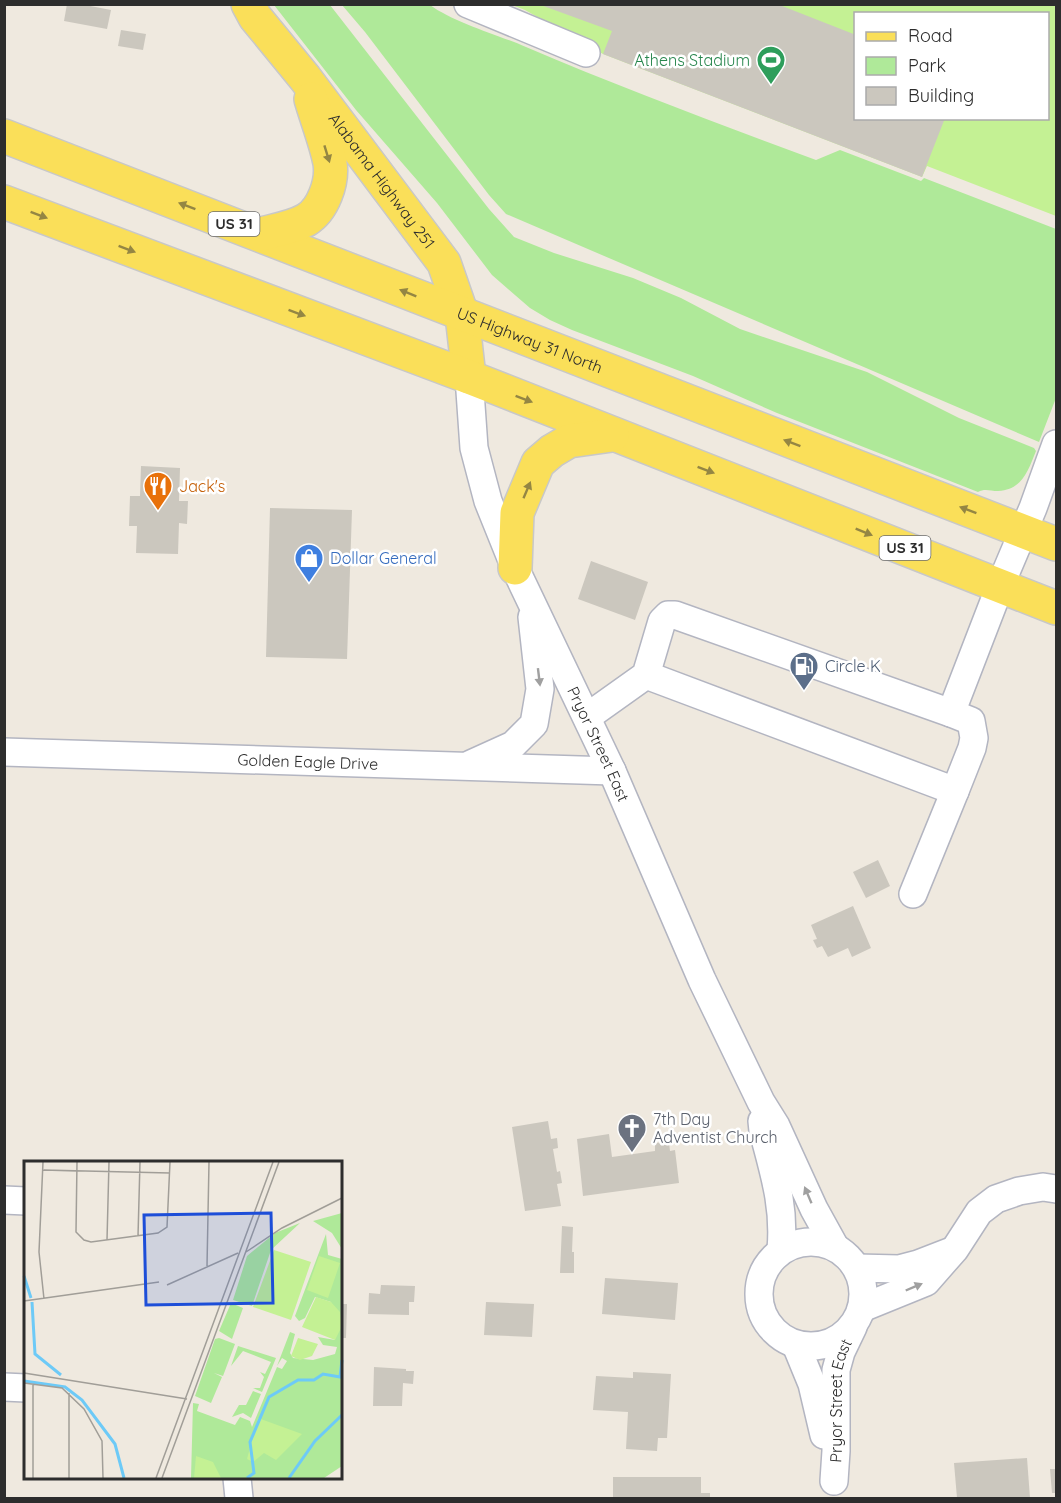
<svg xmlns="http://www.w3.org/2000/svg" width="1061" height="1503" font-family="Quicksand,sans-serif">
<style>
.green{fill:#afe999}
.pitch{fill:#c4f194;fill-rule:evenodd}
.building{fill:#cbc7be}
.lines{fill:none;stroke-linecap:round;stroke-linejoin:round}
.minor-casing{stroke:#b3b5c1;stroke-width:30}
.major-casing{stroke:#c8c8c8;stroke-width:36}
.minor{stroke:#fff;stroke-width:27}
.major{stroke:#fadf59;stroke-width:33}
.oneway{fill:#948643}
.oneway2{fill:#a0a0a0}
.labels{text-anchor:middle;stroke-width:5;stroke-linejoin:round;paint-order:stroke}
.shield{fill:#fff;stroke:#6c6c6c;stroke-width:1.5}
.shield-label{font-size:15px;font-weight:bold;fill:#2d2d2d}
.leisure-label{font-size:16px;fill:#27864d;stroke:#fff;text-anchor:end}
.street-label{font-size:16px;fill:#2d2d2d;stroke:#fff}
.food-label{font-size:16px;fill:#c56008;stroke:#fff;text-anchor:start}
.shop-label{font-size:16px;fill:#366cbe;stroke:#fff;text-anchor:start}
.service-label{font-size:16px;fill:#4e5e75;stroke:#fff;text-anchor:start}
.worship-label{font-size:16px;fill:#5b616d;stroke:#fff;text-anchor:start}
.inset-river{fill:none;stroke:#6dcaf7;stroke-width:3}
.inset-road{fill:none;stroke:#a19e98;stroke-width:1.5}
.view{fill:#1d4ed8;fill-opacity:0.15;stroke:#1d4ed8;stroke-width:3}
.inset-edge{fill:none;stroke:#2d2d2d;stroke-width:3}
</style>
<rect width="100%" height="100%" fill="#efe9df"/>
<!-- green -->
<g class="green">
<path d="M274,5H330L489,209L514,237L554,253L633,278L681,298L740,329L867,372L959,418L1034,448L1036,451C1028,471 1022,490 998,491C990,491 985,488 978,492L777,413L693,376L572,330L550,320L530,308L492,275L437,203L356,110Z"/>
<path d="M342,5H430C453,22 498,35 526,47C622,88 719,124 816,160L840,150L921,181L924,178L1056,229V398L1039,442L506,214L489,195L365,32Z"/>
</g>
<!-- pitch -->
<path class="pitch" d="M512,5H1056V216L927,166L922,177L603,54L525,10ZM856,14H1048V118H856Z"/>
<!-- building -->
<g class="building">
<polygon points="67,4 80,4 111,10 107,29 64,21"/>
<polygon points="538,4 777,4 856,35 856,118 945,118 922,177 603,54 612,31"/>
<polygon points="121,30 146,34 143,50 118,46"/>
<polygon points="141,466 180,468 179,501 188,501 187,524 179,523 178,554 136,553 137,526 129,526 130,496 140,496"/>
<polygon points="270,508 352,510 347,659 266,657"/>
<polygon points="591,561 648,582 635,620 578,599"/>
<polygon points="878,860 890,886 866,898 853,872"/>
<polygon points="853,906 871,948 852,957 848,948 828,957 822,946 817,948 813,940 817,939 811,925"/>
<polygon points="548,1121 551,1139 557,1138 558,1148 553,1149 557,1172 560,1171 562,1183 557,1184 561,1206 525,1211 512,1127"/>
<polygon points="609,1134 612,1157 655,1151 655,1143 669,1142 670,1151 675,1150 679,1183 583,1196 577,1139"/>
<polygon points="562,1226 573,1227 572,1252 574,1252 574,1273 560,1273"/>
<polygon points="605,1278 678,1283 675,1320 602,1314"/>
<polygon points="381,1285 415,1286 414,1302 409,1302 409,1315 368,1314 369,1293 380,1294"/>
<polygon points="486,1302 534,1304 532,1337 484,1335"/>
<polygon points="340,1304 347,1304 346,1338 340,1338"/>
<polygon points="374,1367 406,1369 406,1371 414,1371 413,1384 403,1383 402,1406 373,1406"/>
<polygon points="633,1372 671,1374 667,1438 658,1438 657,1451 626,1449 628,1412 593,1410 596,1376 633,1378"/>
<polygon points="1027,1458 1030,1498 957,1498 954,1463"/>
<polygon points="1050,1469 1056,1469 1056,1493 1052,1493"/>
<polygon points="613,1477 701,1477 701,1493 710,1493 710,1498 613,1498"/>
</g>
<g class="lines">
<!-- minor casing -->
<g class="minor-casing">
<g id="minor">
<polyline points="468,4 586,53"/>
<path id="s1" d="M469,377L474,448L488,501L515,568L612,771L702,980L761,1102L776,1126L814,1209L835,1247"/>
<polyline points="646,675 955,791 972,748 974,738 971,721 951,713"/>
<polyline points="587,717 646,675 662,621 668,615 675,615 951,713 1000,586 1033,508 1056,444"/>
<path id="s2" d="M4,752L612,771"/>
<polyline points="471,764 513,745 534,724 540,689 532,617"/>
<polyline points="913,894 955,791"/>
<path d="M762,1121L763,1131C774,1173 785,1206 781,1250"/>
<polyline points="4,1200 26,1201"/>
<circle cx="811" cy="1294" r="52"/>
<polyline points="857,1268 899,1269 918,1264 949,1252"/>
<polyline points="862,1308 926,1282 955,1249 979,1212 996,1199 1019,1191 1043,1187 1056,1189"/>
<polyline points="796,1345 812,1384 824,1435"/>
<polyline points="4,1387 26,1388"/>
<polyline points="237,1478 239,1498"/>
<path id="s3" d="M834,1481L836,1451V1370L841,1352L853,1327"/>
</g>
</g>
<!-- major casing -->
<g class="major-casing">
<g id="major">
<path id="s4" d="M248,4L255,17L305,78L444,263L462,315L469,377"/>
<path id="s5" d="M4,136L1056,544"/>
<polyline points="4,202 469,377 1056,608"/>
<path d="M261,234C276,230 292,228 306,220C323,210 333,182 330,163C326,142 317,120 311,99"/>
<polyline points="515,568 517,513 538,463 552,451 569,441 612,435"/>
</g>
</g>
<!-- minor -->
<use href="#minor" class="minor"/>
<!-- major -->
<use href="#major" class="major"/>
</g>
<!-- one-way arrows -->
<defs><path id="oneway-solid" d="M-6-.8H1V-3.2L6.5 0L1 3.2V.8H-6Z" transform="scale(1.5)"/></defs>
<g class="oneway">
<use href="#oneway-solid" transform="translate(327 154) rotate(73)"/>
<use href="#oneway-solid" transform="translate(187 206) rotate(-159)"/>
<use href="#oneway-solid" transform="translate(39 215) rotate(21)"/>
<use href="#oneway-solid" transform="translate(127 249) rotate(21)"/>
<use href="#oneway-solid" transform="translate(408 293) rotate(-158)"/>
<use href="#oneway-solid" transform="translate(297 313) rotate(20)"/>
<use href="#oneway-solid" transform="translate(524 399) rotate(21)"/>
<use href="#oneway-solid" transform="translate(792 443) rotate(-159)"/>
<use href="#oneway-solid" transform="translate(706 470) rotate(21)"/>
<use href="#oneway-solid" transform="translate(527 490) rotate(-67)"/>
<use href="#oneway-solid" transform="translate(968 510) rotate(-159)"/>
<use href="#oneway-solid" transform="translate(864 532) rotate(22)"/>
</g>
<g class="oneway2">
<use href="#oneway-solid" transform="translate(539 677) rotate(83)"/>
<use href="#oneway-solid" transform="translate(808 1195) rotate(-113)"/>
<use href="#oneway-solid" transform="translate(914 1287) rotate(-23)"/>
</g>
<!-- icons -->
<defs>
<g id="stadium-pin" transform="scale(1.5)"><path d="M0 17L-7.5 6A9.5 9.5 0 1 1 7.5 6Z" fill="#2e9e5b" stroke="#fff"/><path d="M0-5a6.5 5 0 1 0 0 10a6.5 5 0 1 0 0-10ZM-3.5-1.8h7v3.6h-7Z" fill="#fff"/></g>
<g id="restaurant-pin" transform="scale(1.5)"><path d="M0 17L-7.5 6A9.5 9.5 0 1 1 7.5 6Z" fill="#e8710a" stroke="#fff"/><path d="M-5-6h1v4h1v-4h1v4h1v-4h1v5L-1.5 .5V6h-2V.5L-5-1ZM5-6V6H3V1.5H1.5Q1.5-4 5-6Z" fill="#fff"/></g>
<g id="shop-pin" transform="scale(1.5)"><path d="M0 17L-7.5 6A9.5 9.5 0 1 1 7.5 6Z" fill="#3f7fe0" stroke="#fff"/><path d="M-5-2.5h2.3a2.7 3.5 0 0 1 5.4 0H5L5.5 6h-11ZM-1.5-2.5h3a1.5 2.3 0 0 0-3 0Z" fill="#fff"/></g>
<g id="fuel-pin" transform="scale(1.5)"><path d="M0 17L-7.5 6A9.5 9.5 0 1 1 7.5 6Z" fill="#5c6f8a" stroke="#fff"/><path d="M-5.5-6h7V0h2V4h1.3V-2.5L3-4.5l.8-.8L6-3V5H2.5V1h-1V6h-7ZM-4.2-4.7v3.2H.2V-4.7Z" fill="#fff"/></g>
<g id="church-pin" transform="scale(1.5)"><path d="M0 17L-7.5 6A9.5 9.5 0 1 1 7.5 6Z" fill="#6b7280" stroke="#fff"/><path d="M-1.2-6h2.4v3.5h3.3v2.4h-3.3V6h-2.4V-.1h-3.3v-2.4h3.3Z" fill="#fff"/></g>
</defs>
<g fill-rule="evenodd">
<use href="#stadium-pin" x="771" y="60"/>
<use href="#restaurant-pin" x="158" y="486"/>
<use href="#shop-pin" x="309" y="558"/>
<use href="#fuel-pin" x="804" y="666"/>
<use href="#church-pin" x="632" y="1128"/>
</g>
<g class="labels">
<!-- shield labels -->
<g class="shield">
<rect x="208.5" y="212" width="51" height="24" rx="4.5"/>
<rect x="879.5" y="536" width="51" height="24" rx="4.5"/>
</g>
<g class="shield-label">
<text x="234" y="229">US 31</text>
<text x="905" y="553">US 31</text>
</g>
<!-- leisure labels -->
<g class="leisure-label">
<text x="750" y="66">Athens Stadium</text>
</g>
<!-- street labels -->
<g class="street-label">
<text dy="6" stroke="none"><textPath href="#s4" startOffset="222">Alabama Highway 251</textPath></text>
<text dy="6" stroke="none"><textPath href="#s5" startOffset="564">US Highway 31 North</textPath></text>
<text dy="6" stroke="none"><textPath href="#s1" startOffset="393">Pryor Street East</textPath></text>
<text dy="6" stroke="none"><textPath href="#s2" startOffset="304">Golden Eagle Drive</textPath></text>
<text dy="6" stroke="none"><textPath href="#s3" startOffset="81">Pryor Street East</textPath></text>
</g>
<!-- food labels -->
<g class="food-label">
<text x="179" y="492">Jack's</text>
</g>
<!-- shop labels -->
<g class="shop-label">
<text x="330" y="564">Dollar General</text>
</g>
<!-- service labels -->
<g class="service-label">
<text x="825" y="672">Circle K</text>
</g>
<!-- worship labels -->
<g class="worship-label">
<text x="653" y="1125">7th Day<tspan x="653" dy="18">Adventist Church</tspan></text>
</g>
</g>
<!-- overview -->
<g transform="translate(24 1161)">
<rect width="318" height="318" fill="#efe9df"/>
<path d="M318,52V88L308,72L289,60ZM276,62L247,89L228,145L209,139L223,95L251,72ZM302,73L304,94L318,98V305L300,317H167L169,242L175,243L173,250L211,264L216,256L226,260L228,266L253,206L258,208L263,200L258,197L253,205L266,171L271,173L266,192L269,197L289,199L311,193L313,186L299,184L294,176L311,179L307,141L291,136L281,157L275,160L271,155ZM207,142L219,147L208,178L195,170ZM195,177L211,183L199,215L190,212L198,216L187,242L171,235L191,178ZM214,185L252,197L238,231L229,227H236L240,216L236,211L241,213L247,201L219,190L207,205ZM229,230L237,233L227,257L219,252L208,256L215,244H222Z" fill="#afe999"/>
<path d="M250,89L287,101L267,159L229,146ZM295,95L316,102L304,137L283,129ZM292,136L307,141L316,151L318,165L311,179L278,166ZM274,177L294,183L288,195L276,199L267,195ZM234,257L278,273L252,299L240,292L229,301L223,298ZM172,295L189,301L197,317H170Z" fill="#c4f194"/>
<path class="inset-river" d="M0,115L7,137M8,141L11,193L37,214M0,220L41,226L58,239L91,283L100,317M223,317L230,312L226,281L245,236L274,219H290L299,213L316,216L318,199M265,317L291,280L318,254"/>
<path class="inset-road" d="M19,1L15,91L20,138M53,1L52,71L60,79L67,81L134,72L143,66L146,1M19,9L146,12M20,9L53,10M114,75L116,1M83,79L85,1M222,91L258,67L318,37M183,105L185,1M143,124L214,92M0,140L135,121M0,212L163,238M0,222L38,227L60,248L78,280L79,317M9,317V223M45,317V232M132,317L249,1M138,317L255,1"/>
<path class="view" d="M247,52L249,142L122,144L120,54Z"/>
<rect width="318" height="318" class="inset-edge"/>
</g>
<!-- border -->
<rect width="1061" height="1503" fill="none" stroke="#2d2d2d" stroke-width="12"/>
<!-- legend -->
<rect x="854" y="12" width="195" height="108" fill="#ffffff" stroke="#ababab" stroke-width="1.5"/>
<rect x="866" y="32" width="30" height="9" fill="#fadf59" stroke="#ababab" stroke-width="1.5"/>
<text x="908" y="42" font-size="18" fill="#2d2d2d">Road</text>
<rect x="866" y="57" width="30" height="18" fill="#afe999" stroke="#ababab" stroke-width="1.5"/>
<text x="908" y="72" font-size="18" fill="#2d2d2d">Park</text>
<rect x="866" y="87" width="30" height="18" fill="#cbc7be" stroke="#ababab" stroke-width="1.5"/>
<text x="908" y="102" font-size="18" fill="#2d2d2d">Building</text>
</svg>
